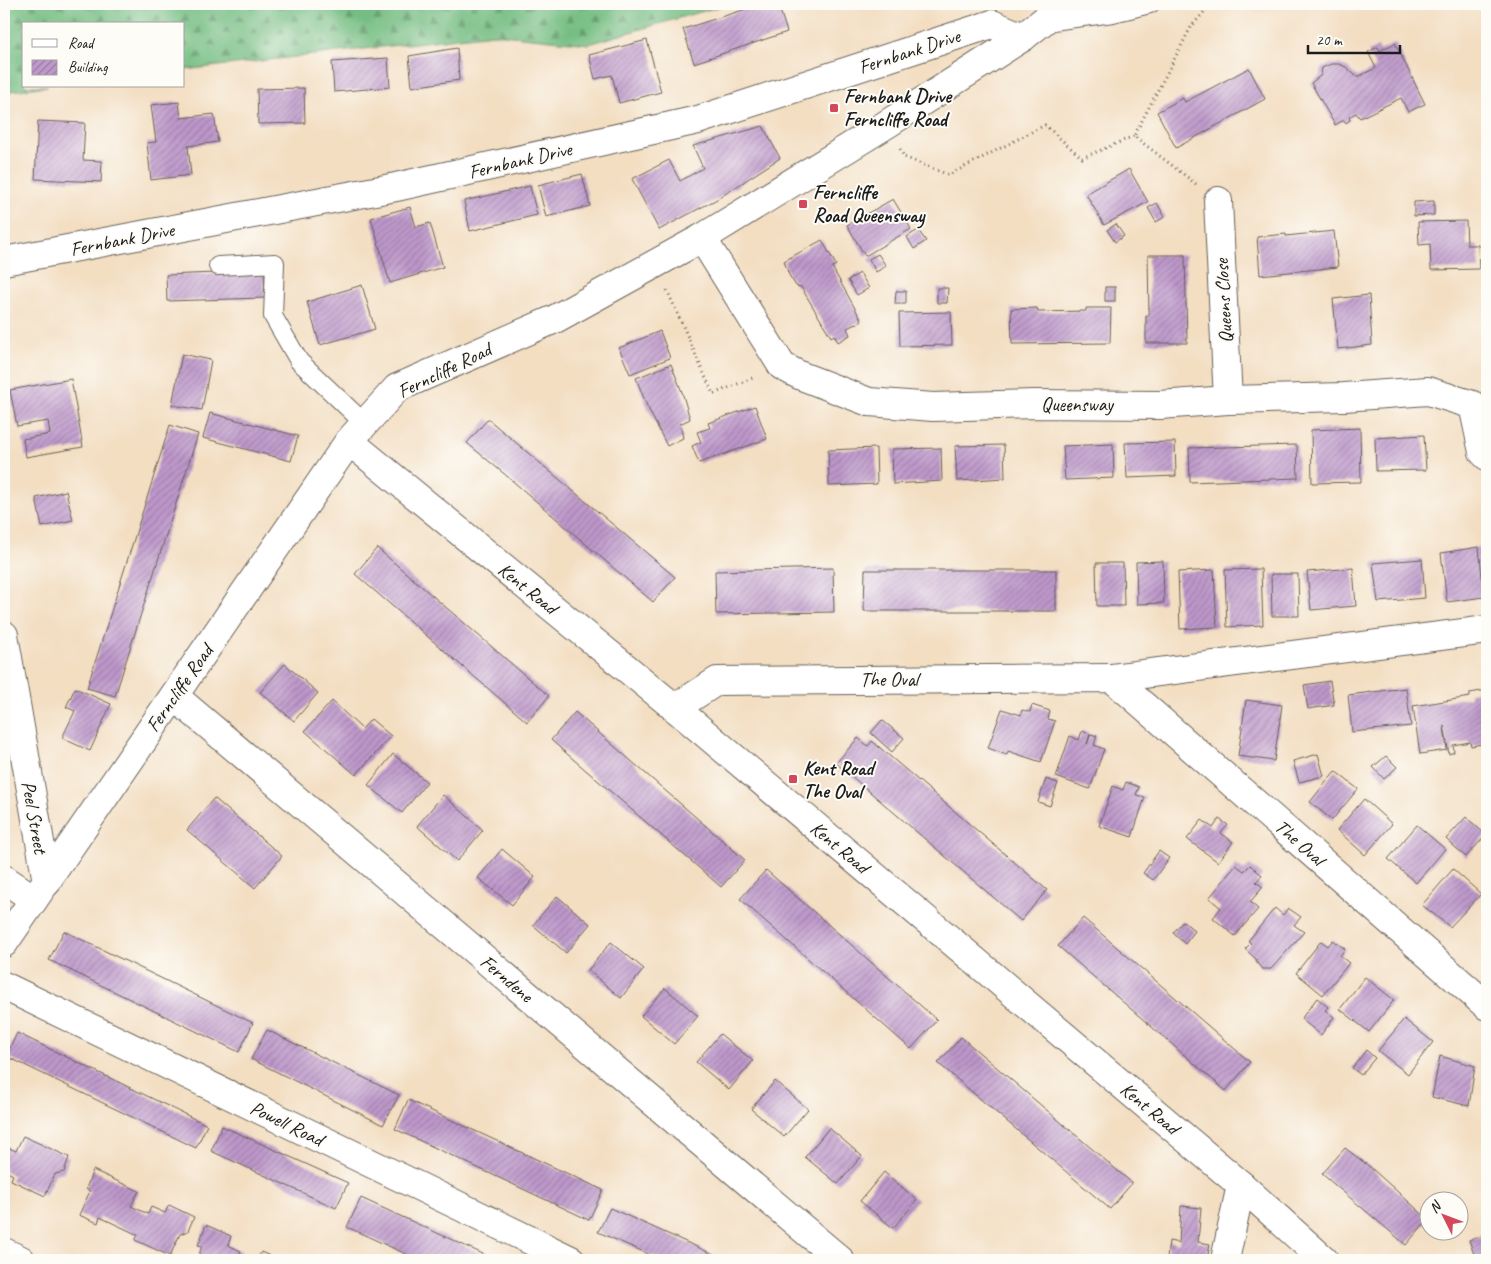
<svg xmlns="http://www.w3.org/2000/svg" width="1491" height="1264" font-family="Caveat,sans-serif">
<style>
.forest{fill:url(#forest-firs);stroke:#486c4f}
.building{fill:url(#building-hatch)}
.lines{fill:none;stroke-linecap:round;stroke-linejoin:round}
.service-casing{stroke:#676056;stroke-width:20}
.minor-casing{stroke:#676056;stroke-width:30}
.tertiary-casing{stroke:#676056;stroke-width:30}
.path{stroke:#676056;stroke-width:3;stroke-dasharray:1 4;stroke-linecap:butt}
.service{stroke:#fff;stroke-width:18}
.minor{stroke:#fff;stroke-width:28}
.tertiary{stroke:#fff;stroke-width:28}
.poi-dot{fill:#d1495b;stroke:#fdfcf7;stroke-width:2}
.labels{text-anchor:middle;stroke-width:4;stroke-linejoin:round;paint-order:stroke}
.street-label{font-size:20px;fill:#1c1c1c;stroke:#fdfcf7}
.poi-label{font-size:20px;font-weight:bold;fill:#1c1c1c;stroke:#fdfcf7;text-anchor:start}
</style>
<defs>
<pattern id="forest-firs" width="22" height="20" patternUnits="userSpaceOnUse" patternTransform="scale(1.25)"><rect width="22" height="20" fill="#75bd82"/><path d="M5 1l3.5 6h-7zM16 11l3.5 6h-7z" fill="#5f996a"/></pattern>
<pattern id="building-hatch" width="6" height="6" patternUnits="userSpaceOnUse" patternTransform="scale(1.25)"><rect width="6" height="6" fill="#be98cb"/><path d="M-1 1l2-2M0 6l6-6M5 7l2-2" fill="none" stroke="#9a7ba4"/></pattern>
</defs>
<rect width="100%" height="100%" fill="#fdfcf7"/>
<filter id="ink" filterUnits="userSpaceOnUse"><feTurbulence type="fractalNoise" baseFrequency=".02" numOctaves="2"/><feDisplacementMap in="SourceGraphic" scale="10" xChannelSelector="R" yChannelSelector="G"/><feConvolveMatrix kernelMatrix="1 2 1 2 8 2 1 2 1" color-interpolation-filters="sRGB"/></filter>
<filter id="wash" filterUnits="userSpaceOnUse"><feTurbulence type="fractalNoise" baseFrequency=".0096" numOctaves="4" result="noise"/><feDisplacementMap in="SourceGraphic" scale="20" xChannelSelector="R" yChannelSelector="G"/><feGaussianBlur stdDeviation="1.12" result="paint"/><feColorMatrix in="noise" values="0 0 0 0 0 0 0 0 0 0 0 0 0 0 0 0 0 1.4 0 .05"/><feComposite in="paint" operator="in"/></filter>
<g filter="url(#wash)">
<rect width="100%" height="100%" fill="#f3dec2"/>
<!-- forest -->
<polygon class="forest" points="4,4 728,4 589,44 493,34 184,70 184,24 24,24 24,86 48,86 4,92"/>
<g id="blocks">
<!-- building -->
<g class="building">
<polygon points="762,4 778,4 787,32 694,63 683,29"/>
<polygon points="647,40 661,92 619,103 612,75 595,79 589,55"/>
<polygon points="1395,43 1425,104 1408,112 1401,98 1360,118 1356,113 1349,117 1350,120 1346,123 1344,120 1335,125 1311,83 1321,75 1322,68 1331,64 1339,64 1346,67 1357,77 1376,68 1368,52 1378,47 1380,51"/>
<polygon points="457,48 459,80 412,87 409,56"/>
<polygon points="388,58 390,87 334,92 332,62"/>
<polygon points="1249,68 1265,99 1176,148 1157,112 1183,98 1185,102"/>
<polygon points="304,88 305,123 258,124 257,89"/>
<polygon points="179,102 181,118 214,114 218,142 188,146 191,175 151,180 147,143 156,142 151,105"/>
<polygon points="38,121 85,123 83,160 102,161 101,182 35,179"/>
<polygon points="763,126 780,158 719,198 659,230 632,179 669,160 680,181 703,168 693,146"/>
<polygon points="1129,169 1148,202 1104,225 1086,194"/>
<polygon points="582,174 590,206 546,217 538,185"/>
<polygon points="530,186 537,215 470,231 464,201"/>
<polygon points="893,199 911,229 865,256 847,225"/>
<polygon points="1434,201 1434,215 1414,216 1414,202"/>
<polygon points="1157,203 1165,217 1156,222 1148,208"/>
<polygon points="410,207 416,227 430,223 443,267 390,283 371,218"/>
<polygon points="1466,221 1467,245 1478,245 1479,269 1431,270 1430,244 1419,245 1418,222"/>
<polygon points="1116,224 1124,236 1115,242 1107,230"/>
<polygon points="918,230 926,241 914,249 907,237"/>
<polygon points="1334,231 1338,267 1260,275 1257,237 1286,234 1286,236"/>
<polygon points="822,240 836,265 832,267 862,321 847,328 850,335 838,342 834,335 831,337 801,287 796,286 789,275 784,261"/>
<polygon points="878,254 886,266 876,272 869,259"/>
<polygon points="1148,255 1185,255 1187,343 1146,343 1146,316 1149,316"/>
<polygon points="264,271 265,298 167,301 166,275"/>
<polygon points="860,273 869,288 857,295 848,280"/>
<polygon points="362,285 375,329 320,345 307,302"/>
<rect x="1105" y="287" width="10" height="14"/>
<polygon points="937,288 948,288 947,303 937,303"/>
<polygon points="896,291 906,291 906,304 895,304"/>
<polygon points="1369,295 1372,345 1338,349 1333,299"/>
<polygon points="1037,308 1038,312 1086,311 1086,308 1111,308 1110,343 1012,344 1011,309"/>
<polygon points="951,312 952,345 900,346 899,313"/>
<polygon points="660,331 670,358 630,374 619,348"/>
<polygon points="182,354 211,360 202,410 172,405"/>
<polygon points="671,364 682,392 690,419 680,424 683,438 667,446 647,406 636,378"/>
<polygon points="71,379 83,447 26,457 23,439 50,434 48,421 17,426 10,390"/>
<polygon points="755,406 767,439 699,463 692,446 701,442 697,432 710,428 708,423"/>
<polygon points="210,413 298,436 291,461 203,438"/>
<polygon points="488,419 675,577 653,602 508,477 467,443"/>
<polygon points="170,425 198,434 115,696 87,688"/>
<polygon points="1360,428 1361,482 1312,483 1311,430"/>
<polygon points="1424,435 1426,470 1376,471 1375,438"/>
<polygon points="1175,442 1176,476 1127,478 1125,443"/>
<polygon points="1113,444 1114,478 1065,480 1063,446"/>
<polygon points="1004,445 1005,478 957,481 955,446"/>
<polygon points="1297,445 1298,478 1190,482 1189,448"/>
<polygon points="876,448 877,484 829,486 828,450"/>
<polygon points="941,448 942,481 893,484 892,449"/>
<polygon points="66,491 73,520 42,527 36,498"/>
<polygon points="1479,547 1484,597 1447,602 1441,553"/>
<polygon points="377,548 549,696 527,722 355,574"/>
<polygon points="1422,559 1425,598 1378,602 1373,563"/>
<polygon points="1163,561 1164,603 1137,604 1136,562"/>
<polygon points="1096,563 1123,563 1124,606 1097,606"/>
<polygon points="833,568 834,612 716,614 715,571"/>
<polygon points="1353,568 1356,606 1311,610 1307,572"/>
<polygon points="1261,569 1263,625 1227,627 1225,570"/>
<polygon points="865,570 1056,570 1056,611 864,611"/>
<polygon points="1214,570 1217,627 1180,629 1178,572"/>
<polygon points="1271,574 1298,574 1299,616 1272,616"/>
<polygon points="285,664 318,693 294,721 260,692"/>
<polygon points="1330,681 1334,705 1308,709 1304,685"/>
<polygon points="75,688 111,704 90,751 62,738 75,711 66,707"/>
<polygon points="1406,688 1411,726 1352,732 1348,695"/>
<polygon points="1487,690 1487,743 1471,746 1470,742 1453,745 1454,752 1449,754 1444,726 1447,750 1420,754 1413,706 1470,697 1470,693"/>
<polygon points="1246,700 1282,705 1274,761 1238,756"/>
<polygon points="332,701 362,729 371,719 391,736 356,775 305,731"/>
<polygon points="1032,705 1050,711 1048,719 1055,721 1041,762 1008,751 1007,755 988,748 1002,709 1021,715 1022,710 1030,712"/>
<polygon points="575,712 745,860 721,887 551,740"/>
<polygon points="882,720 904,738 892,752 871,733"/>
<polygon points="1082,731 1090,734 1087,744 1091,734 1097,736 1094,745 1104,749 1090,789 1056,777 1070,736 1079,740"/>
<polygon points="858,738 868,746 872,741 1047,890 1021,921 836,763"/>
<polygon points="393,754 427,782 402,813 368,785"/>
<polygon points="1318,754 1324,776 1299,782 1293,761"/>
<polygon points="1386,756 1397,767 1384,779 1373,767"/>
<polygon points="1335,771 1358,789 1332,820 1310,802"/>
<polygon points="1046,779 1058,783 1050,806 1038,802"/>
<polygon points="1126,782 1139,787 1136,795 1145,797 1132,837 1099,826 1113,786 1123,790"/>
<polygon points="443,795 483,830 457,861 417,826"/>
<polygon points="214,798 282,856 255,888 187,830"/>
<polygon points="1364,799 1392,824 1365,855 1337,830"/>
<polygon points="1466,817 1486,835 1466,857 1446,839"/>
<polygon points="1219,819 1228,825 1221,833 1233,842 1218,862 1187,839 1202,820 1213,828"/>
<polygon points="1417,825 1445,849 1416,883 1388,859"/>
<polygon points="502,849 535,877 512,905 478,878"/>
<polygon points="1159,851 1169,858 1153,880 1143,873"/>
<polygon points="1236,865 1244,871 1250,865 1262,875 1256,882 1263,887 1250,902 1258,909 1235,936 1213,918 1221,908 1209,898"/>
<polygon points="1453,869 1481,894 1450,927 1422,905"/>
<polygon points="766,870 937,1020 911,1049 740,899"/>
<polygon points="557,896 590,924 566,953 533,925"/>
<polygon points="1275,908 1283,915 1288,908 1301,917 1294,925 1304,932 1271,969 1262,969 1257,963 1256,959 1245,949 1251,943 1248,941"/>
<polygon points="1083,918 1250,1062 1226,1091 1058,946"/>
<polygon points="1183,921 1195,931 1185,944 1173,933"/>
<polygon points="64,931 253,1023 239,1052 49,960"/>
<polygon points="1333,940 1345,949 1340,956 1349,963 1323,995 1296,973 1321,941 1328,946"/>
<polygon points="611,942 644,969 621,998 588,970"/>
<polygon points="1365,977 1394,1000 1369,1032 1340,1009"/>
<polygon points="665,988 698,1016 674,1044 641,1016"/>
<polygon points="1317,998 1328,1007 1325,1010 1334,1017 1321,1035 1301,1019"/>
<polygon points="1404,1019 1433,1042 1408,1074 1378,1051"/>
<polygon points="267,1030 399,1095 383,1125 251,1059"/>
<polygon points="17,1033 207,1125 196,1148 6,1056"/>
<polygon points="720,1034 753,1061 729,1090 696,1062"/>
<polygon points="961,1037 1132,1183 1110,1209 938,1063"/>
<polygon points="1366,1050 1375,1058 1361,1075 1352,1068"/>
<polygon points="1440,1056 1475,1066 1469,1106 1432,1097"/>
<polygon points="775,1081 808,1109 784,1137 751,1109"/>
<polygon points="408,1100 603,1190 589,1220 395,1129"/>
<polygon points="222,1126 348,1183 336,1208 211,1151"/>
<polygon points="829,1128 862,1156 838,1184 805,1157"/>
<polygon points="23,1136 69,1157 64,1172 55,1174 45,1196 11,1180 13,1175 4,1170 4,1146 16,1151"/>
<polygon points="1345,1148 1370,1167 1428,1219 1406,1245 1322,1174"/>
<polygon points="93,1170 139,1191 131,1206 148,1214 151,1207 165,1213 169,1205 194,1217 188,1231 180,1234 170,1256 135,1240 138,1235 100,1217 98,1223 79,1215 90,1191 86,1189"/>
<polygon points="884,1172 917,1200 893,1228 860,1201"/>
<polygon points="361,1198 496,1260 419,1260 347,1227"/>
<polygon points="1181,1206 1201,1208 1198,1242 1210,1244 1207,1260 1167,1259 1169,1241 1179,1243"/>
<polygon points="610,1208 726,1260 662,1260 598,1232"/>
<polygon points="206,1225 231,1236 228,1245 241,1251 238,1260 197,1260 202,1246 198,1245"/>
<polygon points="1487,1234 1487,1260 1476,1260 1469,1240"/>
<polygon points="261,1252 279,1260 257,1260"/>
<polygon points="1136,1258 1155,1259 1155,1260 1136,1260"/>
</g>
</g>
</g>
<g filter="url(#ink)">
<use href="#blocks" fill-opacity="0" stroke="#676056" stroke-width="1"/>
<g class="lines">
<!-- service casing -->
<g class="service-casing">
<g id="service">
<polyline points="1045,22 1113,13 1150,4"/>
<polyline points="218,266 275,263 273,316 299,361 365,424"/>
</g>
</g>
<!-- minor casing -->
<g class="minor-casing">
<g id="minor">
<polyline points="1218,201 1228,400"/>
<polyline points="702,238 782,366 799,375 869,402 933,407 1033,404 1160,405 1228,400 1344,397 1428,391 1473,405 1483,452 1487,456"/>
<polyline points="4,261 396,187 698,120 992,24 1023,37"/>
<polyline points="349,441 675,708 1241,1185 1324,1260"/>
<polyline points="4,635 47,882"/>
<polyline points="1112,678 1487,630"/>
<polyline points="174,696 840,1260"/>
<polyline points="675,708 717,681 1112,678 1487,1006"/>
<polyline points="4,879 34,899"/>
<polyline points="4,986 571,1260"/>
<polyline points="4,1252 21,1260"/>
<polyline points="1225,1260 1241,1185"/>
</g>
</g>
<!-- tertiary casing -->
<g class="tertiary-casing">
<polyline id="tertiary" points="4,943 349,441 397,388 555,319 702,238 887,124 1023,37 1065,4"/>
</g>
<!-- path -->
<g class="path">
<polyline points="900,149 904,157 949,175 1045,125 1082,158 1134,136"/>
<polyline points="1196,184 1134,136 1191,27 1211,4"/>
<polyline points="667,290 713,394 755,377"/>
</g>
<!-- service -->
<use href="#service" class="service"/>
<!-- minor -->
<use href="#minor" class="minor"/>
<!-- tertiary -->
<use href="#tertiary" class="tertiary"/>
</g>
</g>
<!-- markers -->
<g class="poi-dot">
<rect x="829" y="103" width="10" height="10" rx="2.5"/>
<rect x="798" y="199" width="10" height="10" rx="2.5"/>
<rect x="788" y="774" width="10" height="10" rx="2.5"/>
</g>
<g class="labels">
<!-- street labels -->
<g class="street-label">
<text transform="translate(909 51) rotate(-18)" y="7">Fernbank Drive</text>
<text transform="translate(520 160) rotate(-13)" y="7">Fernbank Drive</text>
<text transform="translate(122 239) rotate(-11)" y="7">Fernbank Drive</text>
<text transform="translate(1223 301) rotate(-93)" y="7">Queens Close</text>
<text transform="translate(444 370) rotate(-26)" y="7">Ferncliffe Road</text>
<text x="1077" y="411">Queensway</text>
<text transform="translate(528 588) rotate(39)" y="7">Kent Road</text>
<text x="889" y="686">The Oval</text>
<text transform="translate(179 688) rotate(-55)" y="7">Ferncliffe Road</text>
<text transform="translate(35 817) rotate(80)" y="7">Peel Street</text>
<text transform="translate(1300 842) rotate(41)" y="7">The Oval</text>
<text transform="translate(840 847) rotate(40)" y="7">Kent Road</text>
<text transform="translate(507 978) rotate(40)" y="7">Ferndene</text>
<text transform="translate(1150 1108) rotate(40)" y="7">Kent Road</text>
<text transform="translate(287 1123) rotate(26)" y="7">Powell Road</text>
</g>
<!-- poi labels -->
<g class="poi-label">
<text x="844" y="103">Fernbank Drive<tspan x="844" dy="23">Ferncliffe Road</tspan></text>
<text x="813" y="199">Ferncliffe<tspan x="813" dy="23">Road Queensway</tspan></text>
<text x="803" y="775">Kent Road<tspan x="803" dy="23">The Oval</tspan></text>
</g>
</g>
<!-- margin -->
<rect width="1491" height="1264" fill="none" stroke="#fdfcf7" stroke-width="20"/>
<!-- legend -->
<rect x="22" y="22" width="162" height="65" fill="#fdfcf7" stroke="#a3a29f"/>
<rect x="32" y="39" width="25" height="8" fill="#ffffff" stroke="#a3a29f"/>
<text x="68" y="48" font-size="15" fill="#1c1c1c">Road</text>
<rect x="32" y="60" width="25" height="15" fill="url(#building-hatch)" stroke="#a3a29f"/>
<text x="68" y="72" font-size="15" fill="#1c1c1c">Building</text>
<!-- north arrow -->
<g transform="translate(1444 1216) rotate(312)"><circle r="24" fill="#fdfcf7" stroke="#a3a29f"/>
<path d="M0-4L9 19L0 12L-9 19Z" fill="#d1495b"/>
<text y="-8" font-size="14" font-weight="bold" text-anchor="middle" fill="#1c1c1c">N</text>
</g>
<!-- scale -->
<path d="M1308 45v8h92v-8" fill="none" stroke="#1c1c1c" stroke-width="2.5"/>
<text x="1316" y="45" font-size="15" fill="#1c1c1c" stroke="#fdfcf7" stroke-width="4" paint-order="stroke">20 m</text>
</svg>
